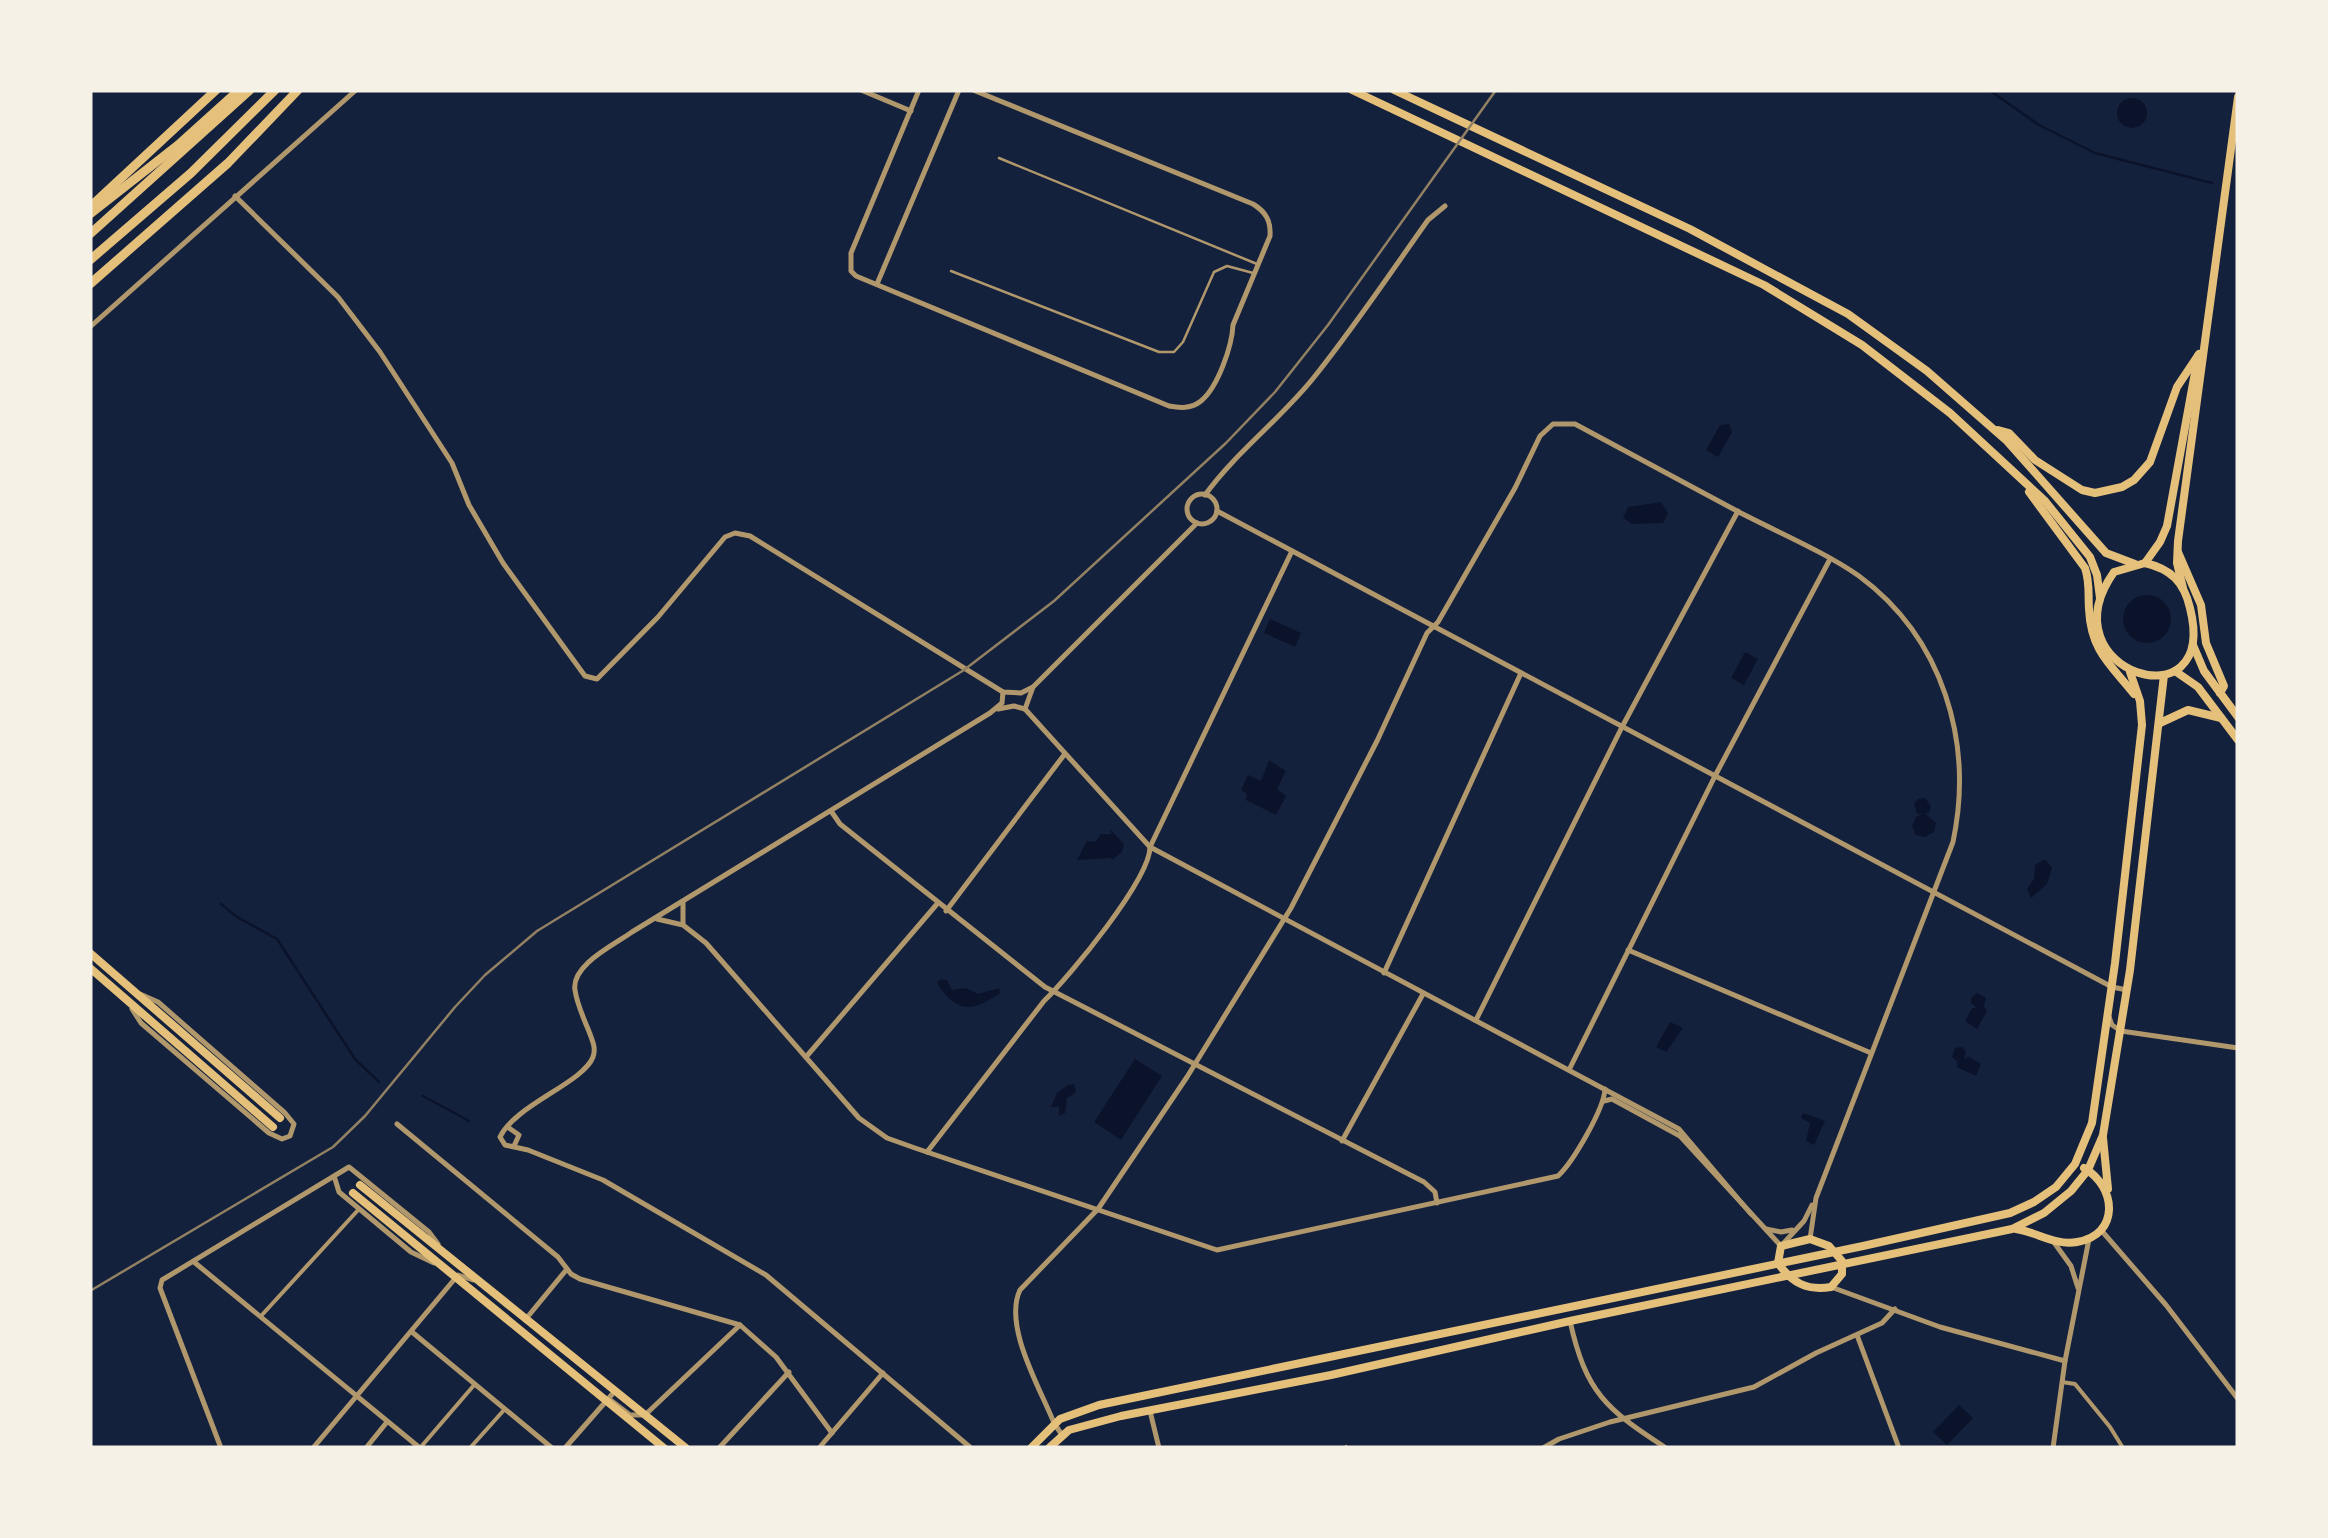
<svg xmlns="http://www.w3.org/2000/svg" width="2328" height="1538" font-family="'Asap Condensed',sans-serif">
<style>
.water{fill:#0b132b}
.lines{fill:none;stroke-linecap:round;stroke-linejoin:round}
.stream{stroke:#0b132b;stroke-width:2.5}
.service{stroke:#b1986c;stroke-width:2.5}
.pedestrian{stroke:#b1986c;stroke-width:4}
.minor{stroke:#b1986c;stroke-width:5}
.secondary{stroke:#e5c07b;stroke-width:8}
.trunk{stroke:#e5c07b;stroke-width:9}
.tram{stroke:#918062;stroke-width:2.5}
</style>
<rect width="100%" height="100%" fill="#14213d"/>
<!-- water -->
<g class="water">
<circle cx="2132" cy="113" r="15"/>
<polygon points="1729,424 1732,432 1718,457 1706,450 1720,425"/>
<polygon points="1661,502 1668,513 1663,523 1632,524 1623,518 1628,507"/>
<circle cx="2147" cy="619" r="24"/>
<polygon points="1270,619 1301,633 1295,647 1264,633"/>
<polygon points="1745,652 1758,659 1744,685 1731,678"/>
<polygon points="1269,760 1286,771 1277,789 1286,796 1276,815 1246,800 1247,794 1241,790 1248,775 1261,781"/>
<polygon points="1925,798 1931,806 1929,813 1925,813 1936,823 1934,832 1925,837 1916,835 1912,826 1916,817 1923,813 1917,814 1914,804 1918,799"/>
<polygon points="1110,829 1124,844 1122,852 1112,860 1110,858 1077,860 1087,841 1095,842 1101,834 1111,834"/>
<polygon points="2045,859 2052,868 2047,884 2031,898 2027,889 2034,879 2035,865"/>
<path d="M940,979L947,980L952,990L966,988L978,994L999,988L1000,993C972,1013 956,1013 937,983Z"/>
<polygon points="1977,993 1986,998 1984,1006 1987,1011 1977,1029 1965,1021 1972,1008 1977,1008 1971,1003 1971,998"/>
<polygon points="1670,1022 1683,1028 1666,1052 1656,1047"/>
<polygon points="1962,1047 1966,1052 1964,1059 1969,1057 1981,1064 1976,1076 1957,1067 1957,1061 1952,1057 1955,1048"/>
<polygon points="1135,1059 1162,1076 1121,1140 1094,1122"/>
<polygon points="1074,1084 1076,1092 1067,1098 1065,1113 1059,1116 1059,1107 1051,1107 1057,1093 1068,1085"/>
<polygon points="1803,1113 1825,1121 1814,1145 1806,1141 1810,1123 1801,1118"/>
<polygon points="1959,1405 1973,1418 1947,1445 1933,1432"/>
</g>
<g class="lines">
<!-- stream -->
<g class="stream">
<polyline points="1989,90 2039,125 2095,153 2212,183"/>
<polyline points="1510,91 1533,90"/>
<polyline points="221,904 237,917 277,939 355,1059 379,1082"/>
<polyline points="423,1096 469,1121"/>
</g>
<!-- service -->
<g class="service">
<polyline points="999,158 1257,264"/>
<polyline points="951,271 1159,352 1174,352 1183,342 1214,272 1227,266 1253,273"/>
<polyline points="1346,1448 1346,1446"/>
</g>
<!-- pedestrian -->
<g class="pedestrian">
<polyline points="261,1316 359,1209"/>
<polyline points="2062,1382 2075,1384 2110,1427 2123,1448"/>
<polyline points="420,1448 475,1384"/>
<polyline points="470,1448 504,1410"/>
</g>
<!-- minor -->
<g class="minor">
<polyline points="861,90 911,111"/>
<path d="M919,90L851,253V271L856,276L1169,406C1180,408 1191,409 1201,401C1218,387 1232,346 1233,325L1270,236C1271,221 1266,212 1253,204L973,90"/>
<polyline points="235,196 338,297 380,352 452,463 469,505 503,563 585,676 597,679 658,617 725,537 735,533 750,536 1003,692 1021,693 1033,687"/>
<polyline points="877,284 959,90"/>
<polyline points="90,327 356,90"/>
<circle cx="1202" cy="509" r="15"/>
<path d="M1205,495C1236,452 1282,418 1315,376C1355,326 1391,272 1428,220L1445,206"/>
<polyline points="1217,511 2112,987 2127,990"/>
<polyline points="998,709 1014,706 1025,709"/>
<polyline points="1025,709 1150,847 1679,1129 1751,1214"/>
<polyline points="1025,709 1033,687 1197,523"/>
<polyline points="831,811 840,824 1045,987 1424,1182 1435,1192 1437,1203"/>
<polyline points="946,911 1064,755"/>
<path d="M657,919L683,925L706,943L859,1118L887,1138L915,1148L1217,1250L1558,1176C1573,1162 1604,1109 1605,1089"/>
<polyline points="683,924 683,902"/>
<polyline points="1628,950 1871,1053"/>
<polyline points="1384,973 1521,673"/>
<polyline points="132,1009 141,1023 269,1133 282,1139 290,1136 294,1124 285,1113 158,1002 140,994"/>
<polyline points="2108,1014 2112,1025 2121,1031 2238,1048"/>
<polyline points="1476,1020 1622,727 1738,511"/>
<polyline points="806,1057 937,904"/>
<polyline points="1569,1070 1715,776 1829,561"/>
<polyline points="1604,1101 1612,1099 1680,1136 1781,1246 1804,1221 1812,1205"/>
<polyline points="397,1124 558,1257 571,1274 580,1279 740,1325 776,1357 832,1433"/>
<polyline points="509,1128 519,1135 514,1146"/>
<polyline points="1342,1141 1423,994"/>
<path d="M927,1152L1044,1001C1070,976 1150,879 1150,847L1292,551"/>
<polyline points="335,1179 339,1192 411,1252 434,1263"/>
<polyline points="1766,1229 1781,1232 1792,1230"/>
<polyline points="2101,1230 2166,1305 2238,1399"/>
<polyline points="2053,1241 2071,1266 2078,1288"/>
<polyline points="194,1262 420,1448"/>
<polyline points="1831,1287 1940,1327 2065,1361"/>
<polyline points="525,1320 567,1269"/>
<path d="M1570,1321C1586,1393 1606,1409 1666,1448"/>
<polyline points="412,1332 552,1448"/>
<polyline points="1857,1335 1899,1448"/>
<polyline points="609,1399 630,1415 645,1415 740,1325"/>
<polyline points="1150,1411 1159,1448"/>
<path d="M1062,1435L1054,1423C1040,1388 1003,1326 1020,1290L1098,1209L1187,1077L1291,908L1377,741L1427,633L1438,622L1515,488L1540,436L1553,424H1575C1629,453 1683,482 1737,511C1775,531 1825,552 1859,576C1943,638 1974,742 1953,842L1816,1198L1810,1239"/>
<polyline points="221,1448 160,1288 162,1280 349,1167 429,1232 438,1244"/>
<polyline points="313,1448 458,1275 473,1280"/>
<polyline points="366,1448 387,1422"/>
<polyline points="565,1448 615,1391"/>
<polyline points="719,1448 789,1372"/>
<polyline points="819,1448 883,1373"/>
<path d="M971,1448L766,1275L603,1180L528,1150L505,1145L500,1137C515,1105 583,1083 593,1057C596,1049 593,1042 590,1034C585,1021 577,1005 575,990C571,965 614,945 632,932L990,713L1002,703L1003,692"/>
<polyline points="1543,1448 1559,1439 1610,1422 1754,1387 1816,1353 1882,1323 1895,1309"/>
<polyline points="2053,1448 2065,1361 2089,1239"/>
</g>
<!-- secondary -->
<g class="secondary">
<polyline points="1352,90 1764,285 1862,345 1950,413 2045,501 2090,557 2097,575 2100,598"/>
<polyline points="1394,90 1690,229 1848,314 1927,371 2007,441 2106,553 2135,564"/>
<polyline points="1998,430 2009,433 2035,460 2082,490 2095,493 2122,487 2134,480 2150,462 2177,387 2199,354"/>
<path d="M2029,492L2085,568C2090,582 2088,595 2089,609C2091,651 2110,664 2134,694"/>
<polyline points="2178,552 2201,605 2206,643 2224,686 2220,693"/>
<path d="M2145,563C2171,569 2184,582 2190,608C2220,727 2043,672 2114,572Z"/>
<polyline points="2145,563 2160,542 2167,526 2198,356"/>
<polyline points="2183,588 2177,563 2178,541 2238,97"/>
<polyline points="2193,645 2204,671 2238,717"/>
<polyline points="2175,671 2198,687 2238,740"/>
<polyline points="2160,723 2188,710 2221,718"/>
<polyline points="90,953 280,1118"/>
<polyline points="90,968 273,1127"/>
<polyline points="2103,1138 2108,1189"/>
<polyline points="360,1185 686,1448"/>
<polyline points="353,1193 664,1448"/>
<path d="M2016,1229C2037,1232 2055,1246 2077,1242C2120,1235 2117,1187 2084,1168"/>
<path d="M1810,1239L1829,1246L1842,1261V1274L1831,1287C1807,1291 1792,1283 1778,1263L1781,1246Z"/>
<polyline points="1031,1448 1060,1419 1099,1405 1863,1246 2010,1213 2034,1202 2056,1187 2075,1164 2092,1123 2115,963 2142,725 2140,701 2130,672"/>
<polyline points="1049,1448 1069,1430 1121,1416 1331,1375 1570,1321 2012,1229 2044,1213 2071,1191 2088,1170 2103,1135 2130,970 2164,675"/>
</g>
<!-- trunk -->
<g class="trunk">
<polyline points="90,207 216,90"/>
<polyline points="90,214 178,145 239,90"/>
<polyline points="90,234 250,90"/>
<polyline points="90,260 191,173 275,90"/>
<polyline points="90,284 228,163 298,90"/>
</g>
<!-- tram -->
<polyline class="tram" points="90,1291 333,1147 365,1116 455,1007 485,975 537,931 964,670 1054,601 1226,443 1275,392 1328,325 1496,90"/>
</g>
<!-- border -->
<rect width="2328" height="1538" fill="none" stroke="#f6f1e7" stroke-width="185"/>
</svg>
